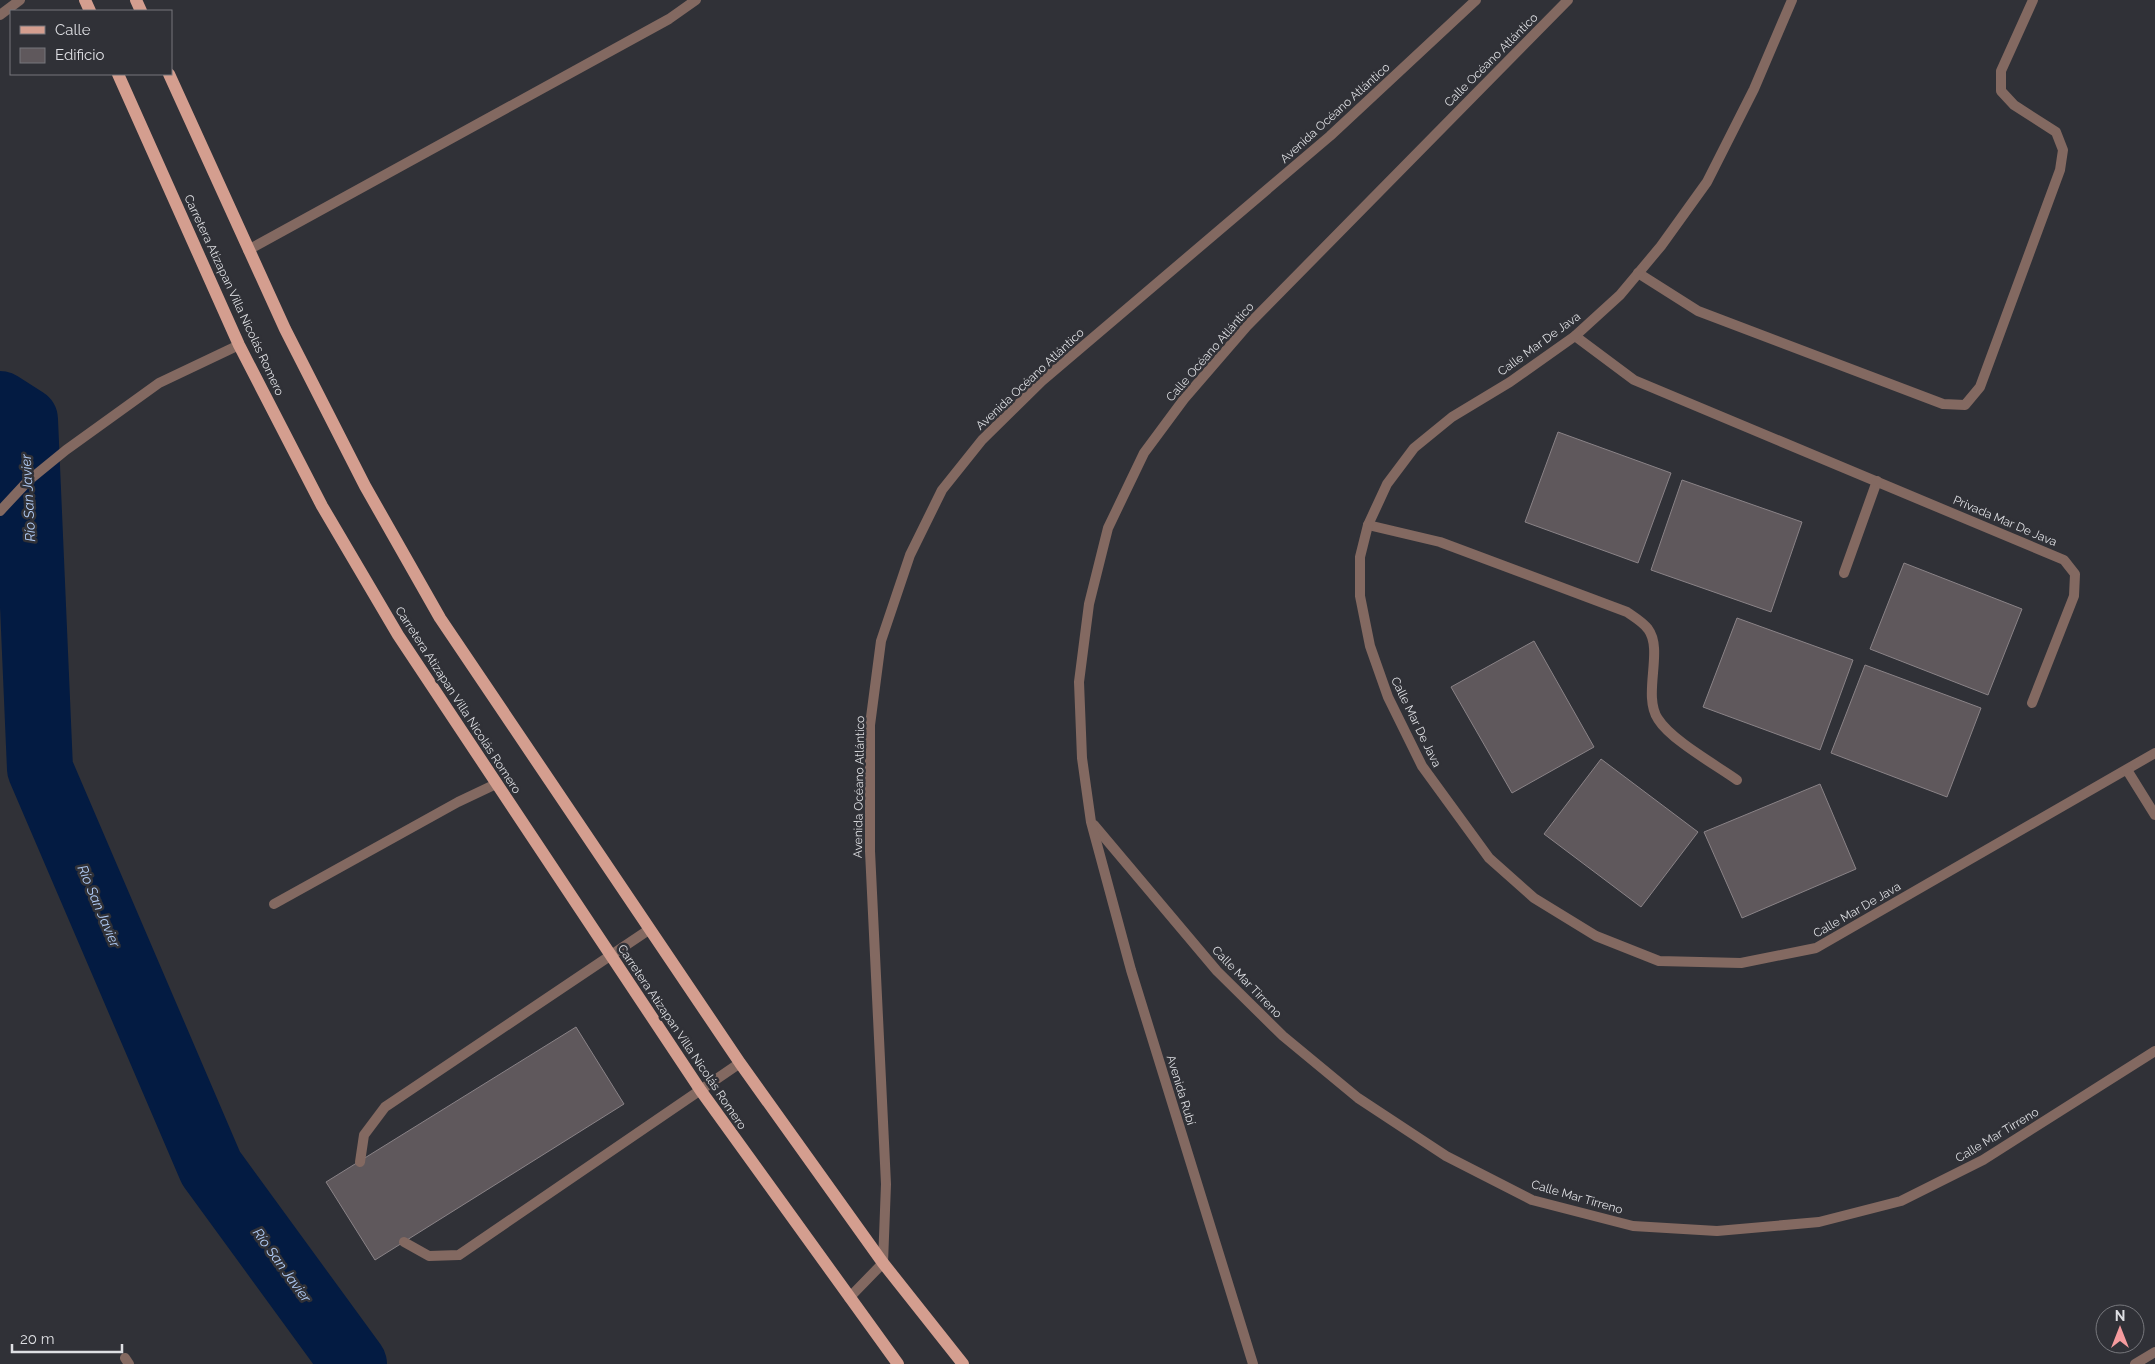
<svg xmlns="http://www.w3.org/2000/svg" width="2155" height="1364" font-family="Raleway,sans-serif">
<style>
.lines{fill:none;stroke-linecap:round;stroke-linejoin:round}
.river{stroke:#031b42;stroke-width:66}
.building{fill:#5f585c;stroke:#8a8387}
.lane{stroke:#836961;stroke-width:10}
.street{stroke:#836961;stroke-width:10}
.primary{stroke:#d49e8f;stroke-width:12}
.labels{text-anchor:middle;stroke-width:5;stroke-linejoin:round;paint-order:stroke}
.street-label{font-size:12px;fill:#dedfe3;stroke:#303137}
.water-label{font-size:14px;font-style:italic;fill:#b0cbf5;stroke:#303137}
</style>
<rect width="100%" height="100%" fill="#303137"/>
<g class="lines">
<!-- river -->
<polyline class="river" points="0,404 25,420 40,769 211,1168 354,1364"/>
</g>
<!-- building -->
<g class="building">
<polygon points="1558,432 1671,473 1638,563 1525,522"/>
<polygon points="1682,480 1802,522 1771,612 1651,570"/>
<polygon points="1904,563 2022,609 1988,695 1870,649"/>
<polygon points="1737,618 1853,660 1820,750 1703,707"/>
<polygon points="1534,641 1594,747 1512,793 1451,687"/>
<polygon points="1865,665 1981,708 1947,797 1831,753"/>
<polygon points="1601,759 1698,832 1641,907 1544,834"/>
<polygon points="1820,784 1856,869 1742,918 1704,832"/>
<polygon points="576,1027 624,1104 375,1260 326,1182"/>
</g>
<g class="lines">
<!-- lane -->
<g class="lane">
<polyline points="0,15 20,0"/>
<polyline points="248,250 669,19 696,0"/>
<polyline points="1638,273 1698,311 1943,404 1965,405 1980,387 2060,170 2063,150 2056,132 2014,105 2001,91 2001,71 2033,0"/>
<polyline points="1575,336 1634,380 2064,560 2075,574 2074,596 2032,703"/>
<polyline points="0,511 28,481 66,450 159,383 239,345"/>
<path d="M1368,525L1440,542L1627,612C1634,617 1643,622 1648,629C1664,650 1642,695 1658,719C1671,740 1716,765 1737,780"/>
<polyline points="1844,573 1877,481"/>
<polyline points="274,904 458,802 496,784"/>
<polyline points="360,1162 364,1135 385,1107 650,929"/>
<polyline points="404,1242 429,1256 459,1255 740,1063"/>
<polyline points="125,1358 129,1364"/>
</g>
<!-- street -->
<g class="street">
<polyline points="1792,0 1754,89 1707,182 1661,246 1620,295 1575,336 1510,382 1452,417 1414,448 1387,484 1368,525 1360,557 1360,596 1370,646 1388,697 1422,766 1489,858 1534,898 1596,936 1659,961 1741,963 1816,948 2155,753"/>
<polyline points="2127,770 2155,815"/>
<polyline points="1094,825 1217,971 1283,1036 1358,1098 1446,1156 1532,1200 1633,1226 1717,1231 1819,1222 1901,1201 1983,1160 2155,1051"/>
<polyline points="849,1298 883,1263 886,1184 870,851 870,725 881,641 910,555 942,490 982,440 1042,381 1330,136 1476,0"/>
<polyline points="1253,1364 1131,970 1091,822 1082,758 1079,682 1089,604 1108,528 1144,453 1184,399 1247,326 1568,0"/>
<polyline points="2135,1364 2155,1352"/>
</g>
<!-- primary -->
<g class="primary">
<polyline points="85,0 90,11"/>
<polyline points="136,0 141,11"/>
<polyline points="118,74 239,345 322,506 398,635 701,1091 898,1364"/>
<polyline points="169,74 285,329 365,486 440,618 740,1063 883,1263 963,1364"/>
</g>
</g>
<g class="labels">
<!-- street labels -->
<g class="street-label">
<text transform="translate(1491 60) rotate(-45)" y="4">Calle Océano Atlántico</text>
<text transform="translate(1335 113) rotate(-42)" y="4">Avenida Océano Atlántico</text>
<text transform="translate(234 295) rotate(65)" y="4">Carretera Atizapan Villa Nicolás Romero</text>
<text transform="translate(1539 344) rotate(-36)" y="4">Calle Mar De Java</text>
<text transform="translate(1210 352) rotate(-49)" y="4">Calle Océano Atlántico</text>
<text transform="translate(1030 379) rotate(-43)" y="4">Avenida Océano Atlántico</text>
<text transform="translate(2005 521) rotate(23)" y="4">Privada Mar De Java</text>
<text transform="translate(458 700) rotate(57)" y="4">Carretera Atizapan Villa Nicolás Romero</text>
<text transform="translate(1416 722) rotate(64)" y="4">Calle Mar De Java</text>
<text transform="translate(859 787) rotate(-89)" y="4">Avenida Océano Atlántico</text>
<text transform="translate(1857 910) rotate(-30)" y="4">Calle Mar De Java</text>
<text transform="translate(1247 982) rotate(46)" y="4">Calle Mar Tirreno</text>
<text transform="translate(682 1037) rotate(56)" y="4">Carretera Atizapan Villa Nicolás Romero</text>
<text transform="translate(1181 1090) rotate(73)" y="4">Avenida Rubí</text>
<text transform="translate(1997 1135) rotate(-31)" y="4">Calle Mar Tirreno</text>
<text transform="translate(1577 1197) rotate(16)" y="4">Calle Mar Tirreno</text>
</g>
<!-- water labels -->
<g class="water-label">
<text transform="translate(28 498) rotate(-93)" y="5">Río San Javier</text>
<text transform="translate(99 906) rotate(67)" y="5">Río San Javier</text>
<text transform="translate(282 1265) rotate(54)" y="5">Río San Javier</text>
</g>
</g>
<!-- legend -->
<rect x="10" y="10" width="162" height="65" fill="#303137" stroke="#76777c"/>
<rect x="20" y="26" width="25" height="8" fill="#d49e8f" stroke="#76777c"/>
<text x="55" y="35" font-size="15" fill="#dedfe3">Calle</text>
<rect x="20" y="48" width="25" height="15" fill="#5f585c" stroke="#76777c"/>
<text x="55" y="60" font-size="15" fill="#dedfe3">Edificio</text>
<!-- north arrow -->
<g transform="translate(2120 1329)"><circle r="24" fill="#303137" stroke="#76777c"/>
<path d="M0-4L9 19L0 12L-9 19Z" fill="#f59b9e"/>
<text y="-8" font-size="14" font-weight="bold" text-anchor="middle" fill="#dedfe3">N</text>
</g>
<!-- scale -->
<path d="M12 1344v8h110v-8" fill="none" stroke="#dedfe3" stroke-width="2.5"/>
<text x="20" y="1344" font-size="15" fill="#dedfe3" stroke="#303137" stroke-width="4" paint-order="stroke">20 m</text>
</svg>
